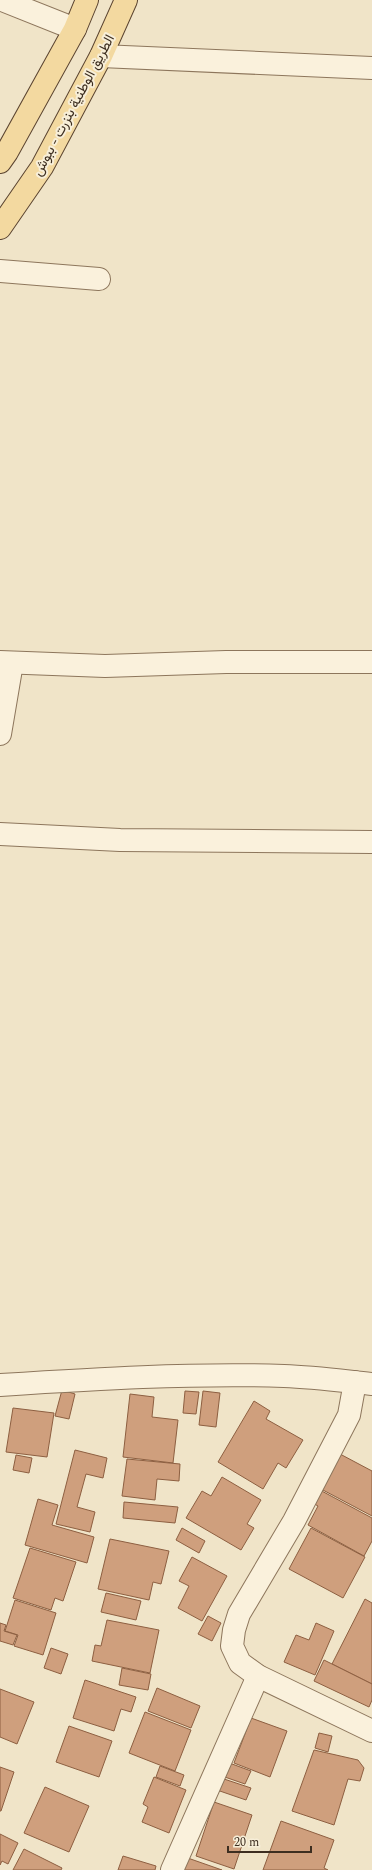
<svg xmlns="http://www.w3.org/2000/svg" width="372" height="1870" font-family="Spectral,Vazirmatn,serif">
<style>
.building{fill:#cf9f7d;stroke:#8d5f41}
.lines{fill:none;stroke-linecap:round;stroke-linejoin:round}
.minor-casing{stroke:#8d765c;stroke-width:24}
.major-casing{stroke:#5b4430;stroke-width:24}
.minor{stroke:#faf1dc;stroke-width:22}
.major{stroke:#f3d9a0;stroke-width:22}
.labels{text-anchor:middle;stroke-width:4;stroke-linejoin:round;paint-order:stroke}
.street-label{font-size:14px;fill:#3d2e20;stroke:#f7eed8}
</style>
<rect width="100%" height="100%" fill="#f0e4c8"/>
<!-- building -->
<g class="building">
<polygon points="62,1390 75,1394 69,1419 55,1416"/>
<polygon points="185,1391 199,1392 196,1414 183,1413"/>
<polygon points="203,1391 220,1393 216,1427 199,1425"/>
<polygon points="130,1394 154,1397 152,1417 178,1420 173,1463 123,1457"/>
<polygon points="254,1401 270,1411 266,1419 303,1440 286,1468 278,1463 263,1489 218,1462"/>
<polygon points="13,1408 54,1413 47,1457 6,1452"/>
<polygon points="75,1450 107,1458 103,1478 86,1474 77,1507 95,1512 90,1532 56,1524"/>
<polygon points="340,1454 372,1471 372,1516 321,1489"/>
<polygon points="16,1455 32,1458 29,1473 13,1470"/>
<polygon points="127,1459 180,1464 179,1481 157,1479 155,1500 122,1496"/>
<polygon points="222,1477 261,1500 247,1524 254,1528 241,1550 186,1518 202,1491 211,1496"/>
<polygon points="318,1489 372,1518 372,1541 364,1556 308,1525 318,1506 311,1502"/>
<polygon points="38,1499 58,1505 52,1525 94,1537 87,1563 25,1545"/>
<polygon points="124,1502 178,1507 175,1523 123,1518"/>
<polygon points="182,1528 205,1541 199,1553 176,1540"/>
<polygon points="311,1528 365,1557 343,1598 289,1569"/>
<polygon points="110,1539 169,1551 161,1584 153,1582 149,1600 98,1589"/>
<polygon points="30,1548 76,1562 63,1601 55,1598 51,1610 13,1598"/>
<polygon points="192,1557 227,1576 202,1621 178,1608 189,1586 179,1581"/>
<polygon points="106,1593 141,1601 136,1620 101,1612"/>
<polygon points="365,1599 372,1603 372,1684 332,1664"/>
<polygon points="15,1600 56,1613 43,1655 14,1646 18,1635 5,1631"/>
<polygon points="208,1616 221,1623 212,1641 198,1634"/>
<polygon points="107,1620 159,1630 150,1673 92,1661 95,1645 101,1646"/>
<polygon points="0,1623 6,1625 4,1631 17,1635 13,1645 0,1641"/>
<polygon points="316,1623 334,1631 315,1675 284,1662 296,1635 309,1640"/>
<polygon points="51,1648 68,1654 61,1674 44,1668"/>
<polygon points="324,1660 372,1684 372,1700 369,1707 314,1681"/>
<polygon points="122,1668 151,1674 148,1690 119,1685"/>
<polygon points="85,1680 136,1697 131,1712 121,1709 114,1731 73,1718"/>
<polygon points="157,1688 200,1706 191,1728 148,1711"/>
<polygon points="0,1689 34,1702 17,1744 0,1737"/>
<polygon points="145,1712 191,1730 175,1771 129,1753"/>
<polygon points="251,1718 287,1731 270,1777 234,1763"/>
<polygon points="69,1726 112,1741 99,1777 56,1762"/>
<polygon points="319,1733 332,1736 328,1752 315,1748"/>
<polygon points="314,1750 358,1760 364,1768 360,1781 348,1779 334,1825 292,1811"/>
<polygon points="224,1761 251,1771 245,1784 219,1775"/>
<polygon points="160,1766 184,1775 180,1786 156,1777"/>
<polygon points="0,1767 14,1772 1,1811 0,1811"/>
<polygon points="154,1777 186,1790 169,1833 142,1822 148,1807 143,1804"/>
<polygon points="218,1777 251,1788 246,1800 214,1789"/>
<polygon points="45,1787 89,1806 69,1852 24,1833"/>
<polygon points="214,1802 252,1815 234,1869 196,1856"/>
<polygon points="281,1821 334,1840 324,1868 328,1870 263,1870"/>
<polygon points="0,1834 18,1843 8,1864 2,1861 0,1865"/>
<polygon points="24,1849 62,1868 61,1870 13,1870"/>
<polygon points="123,1856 156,1866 155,1870 118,1870"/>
<polygon points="182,1856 222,1870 181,1870"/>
</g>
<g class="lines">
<!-- minor casing -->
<g class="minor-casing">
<g id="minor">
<polyline points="2,0 75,29"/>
<polyline points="101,56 372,68"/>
<polyline points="0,271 99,279"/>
<polyline points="0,662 105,666 226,662 372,662"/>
<polyline points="0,734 12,663"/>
<polyline points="0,834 120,840 372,842"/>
<polyline points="355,1382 349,1415 294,1521 239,1614 234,1630 232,1646 240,1663 258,1676 372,1731"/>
<path d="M0,1385C95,1379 190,1373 284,1376C314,1377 343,1381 372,1384"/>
<polyline points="172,1870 258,1676"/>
</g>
</g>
<!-- major casing -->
<g class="major-casing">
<g id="major">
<polyline points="0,162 7,152 75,29 87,0"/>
<polyline points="0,228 42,167 101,56 126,0"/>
</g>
</g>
<!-- minor -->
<use href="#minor" class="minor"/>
<!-- major -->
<use href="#major" class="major"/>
</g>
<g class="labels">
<!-- street labels -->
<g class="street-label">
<text transform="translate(73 105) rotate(-62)" y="5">الطريق الوطنية بنزرت - ببوش</text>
</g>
</g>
<!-- scale -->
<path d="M228 1846v6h83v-6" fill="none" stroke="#3d2e20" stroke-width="2"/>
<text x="234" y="1846" font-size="12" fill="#3d2e20" stroke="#f7eed8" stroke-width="3" paint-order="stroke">20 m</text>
</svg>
